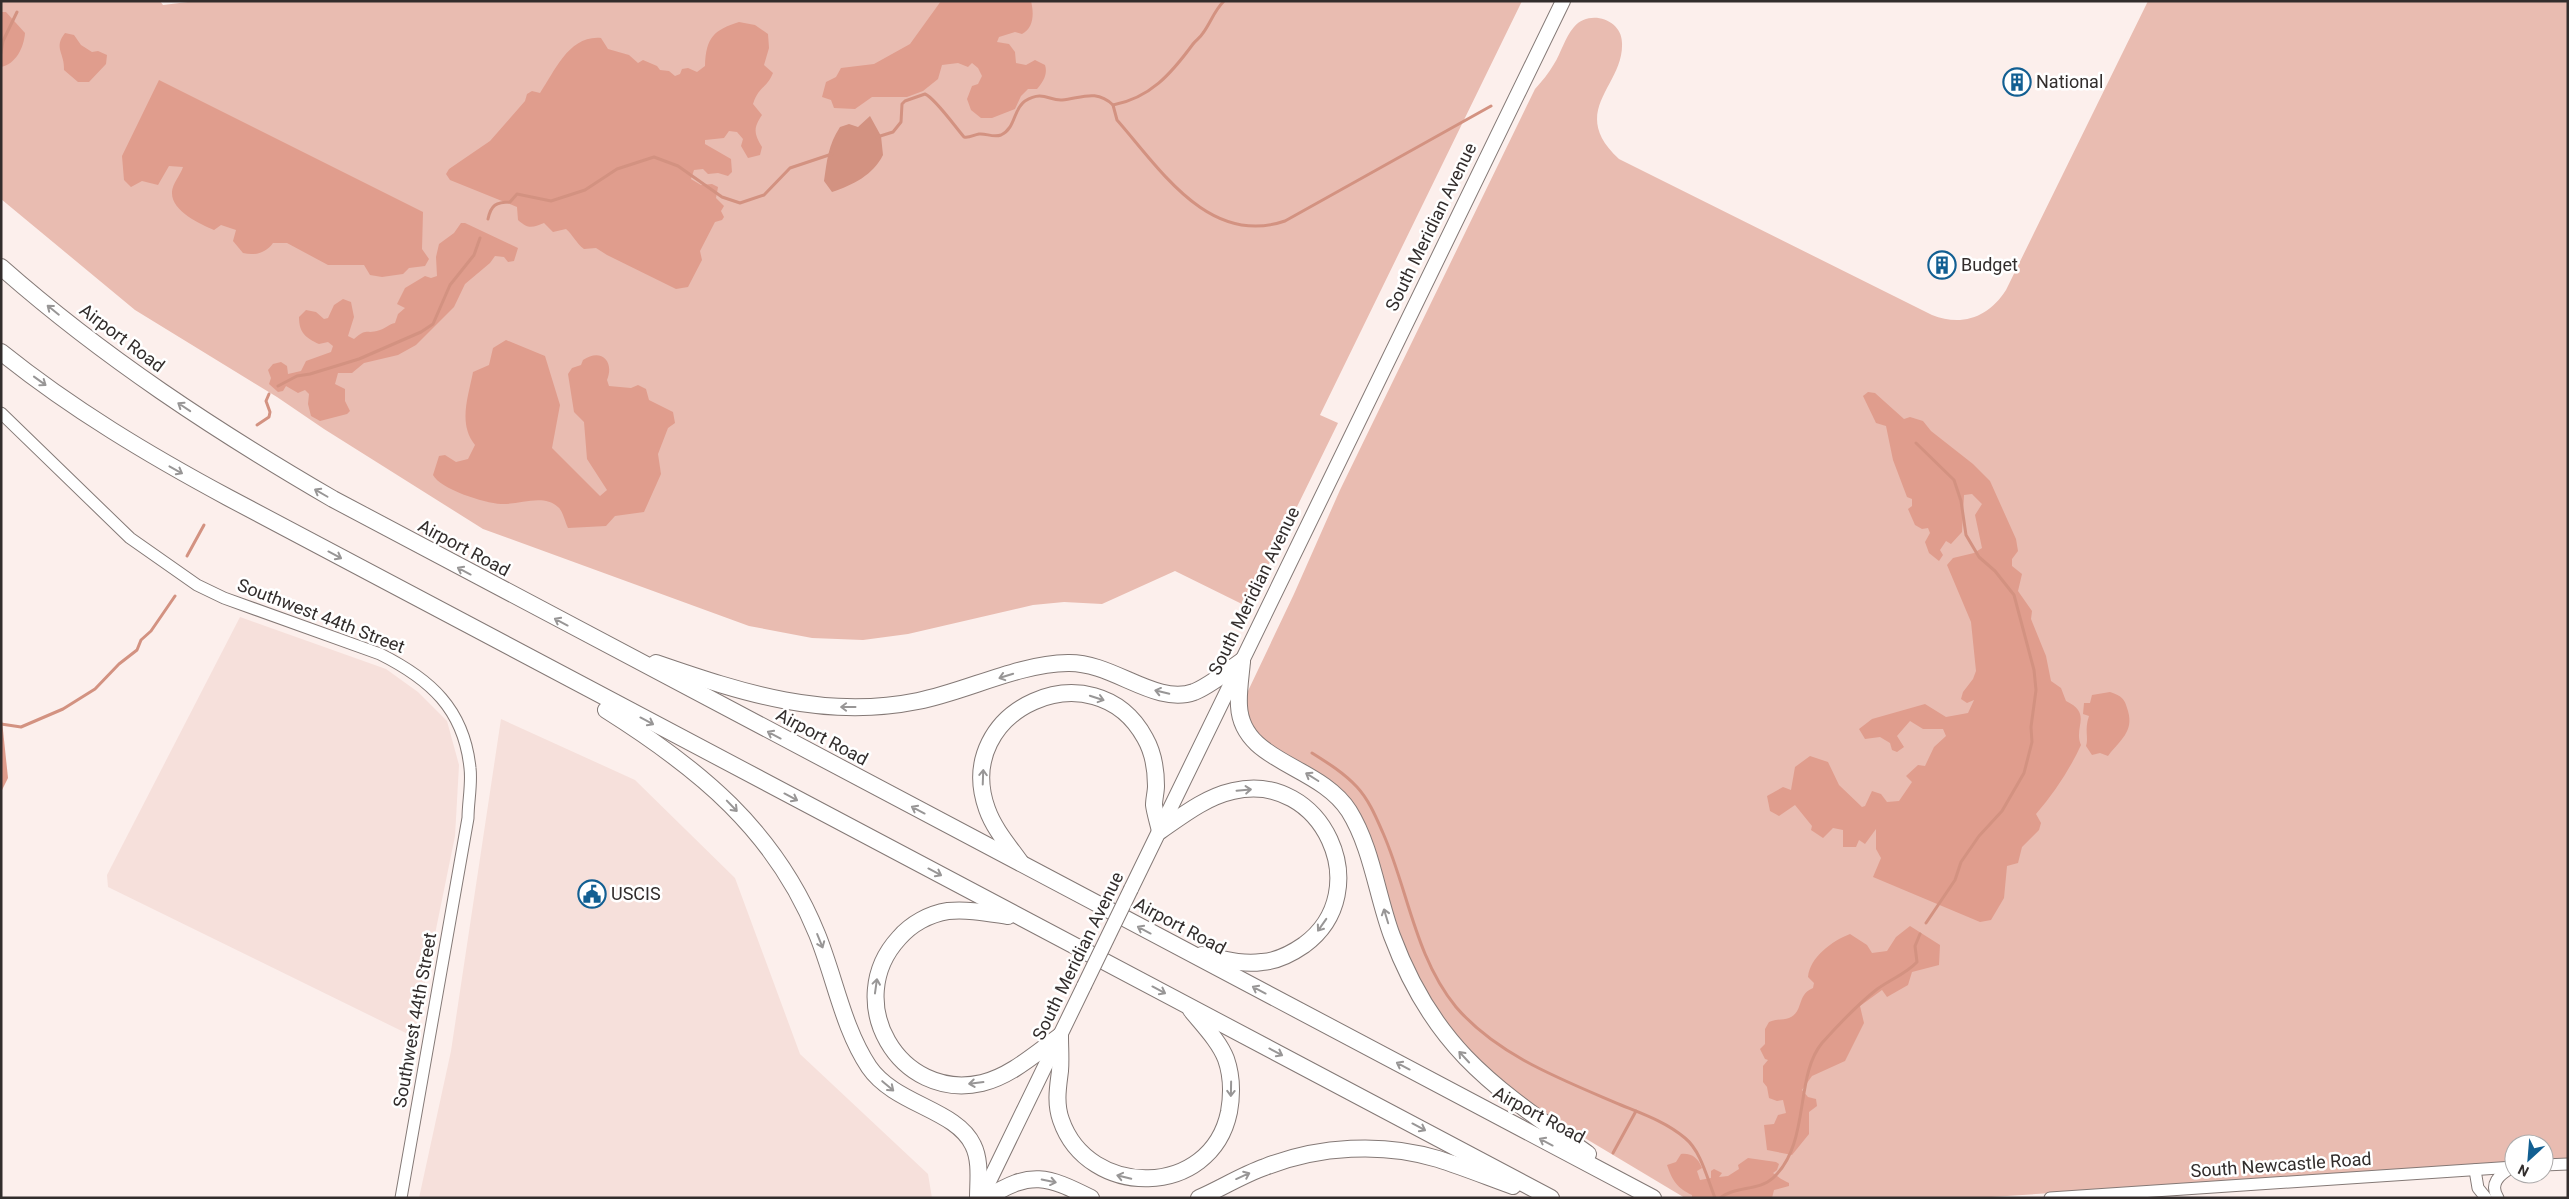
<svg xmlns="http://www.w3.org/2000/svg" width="2569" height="1199" font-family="Roboto,sans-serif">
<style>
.built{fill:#f6e0db}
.green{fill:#e9bcb1}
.forest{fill:#e09d8d}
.water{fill:#d39281}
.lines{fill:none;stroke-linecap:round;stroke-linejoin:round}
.stream{stroke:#d39281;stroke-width:3}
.minor-casing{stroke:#847976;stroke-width:13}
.major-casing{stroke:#847976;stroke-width:16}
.highway-casing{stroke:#847976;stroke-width:18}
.minor{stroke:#fff;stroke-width:11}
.major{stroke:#fff;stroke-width:14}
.highway{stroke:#fff;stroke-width:16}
.major-bridge-casing{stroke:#847976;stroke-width:16;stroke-linecap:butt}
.major-bridge{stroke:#fff;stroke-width:14}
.oneway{stroke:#989696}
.labels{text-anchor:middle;stroke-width:5;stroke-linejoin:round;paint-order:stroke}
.poi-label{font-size:18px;fill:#322d2c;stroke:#fff;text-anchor:start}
.street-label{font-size:18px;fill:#322d2c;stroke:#fff}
</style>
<rect width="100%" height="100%" fill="#fcefec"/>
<!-- built -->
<g class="built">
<polygon points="240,617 386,669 418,692 447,721 459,765 455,836 414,1037 108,887 107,875"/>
<polygon points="501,719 635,780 735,878 800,1054 928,1174 932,1198 419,1198 451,1051"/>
</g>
<!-- green -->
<g class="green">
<polygon points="1,1 160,1 163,5 196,1 1522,1 1320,415 1338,423 1248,607 1175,571 1102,604 1064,602 1033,605 908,634 863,640 812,638 749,626 483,529 324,429 277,397 135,310 1,199"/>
<path d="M2148,1H2568V1159L2544,1161V1144H2514V1163L1976,1198H1685L1553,1119L1531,1109L1454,1037L1410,967L1362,822L1253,733L1245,699L1248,691L1294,594L1340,490L1535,89C1542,81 1549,73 1554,64C1561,53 1565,37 1574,27C1589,9 1622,19 1622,43C1624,86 1567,111 1619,159L1932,315C1962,327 1989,317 2006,290Z"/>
</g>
<!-- forest -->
<g class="forest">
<path d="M941,1H1031C1034,13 1034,28 1022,34L1015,32L999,37L997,42L1009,44L1015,52L1016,63L1026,65L1035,60L1045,65C1048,74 1043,82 1037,89H1028L1021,96L1015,109L992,118H981L971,110L967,99L972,86L978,84L982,76L978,68L972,63L968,67L958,63L942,65L938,79L923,91L907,97H872L855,109L834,108L831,100L822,97L826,82L836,77L841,68L874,64L910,44Z"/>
<path d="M1,12H6L25,33C24,47 16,64 1,67Z"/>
<path d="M739,22L755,25L768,34L769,48L764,65L773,73C767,88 759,86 753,104L762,115C753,128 754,134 762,147L760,155L748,158L741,146L743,139L737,132L729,131L724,138L705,140V144L731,159L732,172L728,176L718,173L708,174L703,169L694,170L691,179L701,185L712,184L718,187L716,198L724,206L721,211L724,217L722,220L715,222L700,251L702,260L688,287L676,289L607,255L596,248L584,249C576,243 573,235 566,229L553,232L544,223C532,228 528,229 518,220L517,207L450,180L446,174L449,169L490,141L525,101L527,94L532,91L540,93C555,71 569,35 601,38L608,49L629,55L638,63L643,60L657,66L660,70L669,71L675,76L680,74L682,69L688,68L697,72L705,66C706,37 714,30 739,22Z"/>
<path d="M65,33L74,35L81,45L92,52L98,51L107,55L106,64L89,82H78L64,70C65,53 53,48 65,33Z"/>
<path d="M159,80L423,212L422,249L429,259L425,266L409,268L403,274L382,277L370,275L364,265H328L287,243H273C266,253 255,256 243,253L233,241L236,230L221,225L214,230C200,224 171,211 172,192C172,184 181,174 183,167L169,166L158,185L142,181L131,187L124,180L122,156Z"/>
<path d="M461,223H465L518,248L514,261L508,262L504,257L495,256L490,263L465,284L454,307L416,345L398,355L364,363L352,373H338L335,384L345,389V401L350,411L347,414L320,421L311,416L308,404L309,394L305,390L298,393L286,386L283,391L278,392L269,384L271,378L268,370L273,364L281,362L287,366L288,374L301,371L306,361L331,352L333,346L328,342L319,344C306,338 299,333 299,317L306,310L316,312L324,319L328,318L334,305L343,299L351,302L354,317L348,336L354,339C368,327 366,335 380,330C386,328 389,324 395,323L398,314L405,308L397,304L405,288L425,276L431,278L437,276L436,257L439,244L454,233Z"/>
<path d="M506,340L545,356L560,405L552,448L600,496L607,490L587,459L584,422L574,412L568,374L572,368L581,365L583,360C600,348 615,360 607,380L609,386L631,388L638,385L646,389L649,400L673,412L675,423L668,428L658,454L661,474L644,512L615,516L606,526L568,528C565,522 563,511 558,507C543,493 519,505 501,504C484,503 440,489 433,475L439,456L445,455L456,462L468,459L475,445C458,424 468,398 473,372L489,365L493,348Z"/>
<path d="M1868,392L1875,393L1904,419L1910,417L1923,421L1931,431L1973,464L1990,481L2016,539L2018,551L2012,559V566L2022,574L2018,591L2032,611L2031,619L2046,656L2051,681L2061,688L2066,701C2093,714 2073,727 2081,745C2069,771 2054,793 2036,814L2041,823L2039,830L2022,847L2018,863L2007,866L2004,898L1991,920L1980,922L1873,877L1881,858L1876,849V829L1865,844L1859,840L1856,847H1843V830L1833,828L1823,838L1811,830L1812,826L1795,805L1779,816L1770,811L1767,796L1783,787L1791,790L1795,767L1810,756L1828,762L1839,785L1862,807L1865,806L1872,791L1881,794L1887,802L1899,801L1912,782L1906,776L1918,765L1925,766L1934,747L1946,736L1943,729H1923L1910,721L1897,736L1904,747L1897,752L1892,750L1890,743L1880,737L1865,739L1859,729L1872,719L1925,704L1946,717L1968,713L1974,700L1967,703L1961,699L1963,692L1973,679L1976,671L1971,622L1947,565L1953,558L1974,553L1982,548L1975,515L1982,504L1972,494L1964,495L1962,532L1951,544L1946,541L1940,550L1943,555L1939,561L1929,553L1925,542L1930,533L1928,528L1922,529L1915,525L1908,509L1912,506V499L1907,497L1893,460L1886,426L1876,423L1863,396Z"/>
<path d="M2110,692C2122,696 2125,699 2128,711C2134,732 2120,740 2108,756L2100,753L2092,755L2086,746C2089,738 2084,730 2089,716L2083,714L2084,703H2090L2092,695Z"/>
<polygon points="1,711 8,778 1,792"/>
<path d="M1910,926L1940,945L1939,965L1912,972L1908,985L1887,997L1882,990L1860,1006L1864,1023L1845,1061L1812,1076L1802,1090L1808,1097L1816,1099L1817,1106L1809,1112V1134L1792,1155L1767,1150L1764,1125L1774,1124L1778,1115L1786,1113L1783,1100L1777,1101L1769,1098L1767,1087L1763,1082V1066L1768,1060L1765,1059L1760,1049L1765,1044V1029L1769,1022C1776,1019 1783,1020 1789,1018C1804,1012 1796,995 1813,988L1814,983L1808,977C1810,957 1832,941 1850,934L1867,945L1872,953L1887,951L1896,937Z"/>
<path d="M1681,1154C1692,1153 1698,1158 1702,1168L1697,1171L1700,1180L1711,1178V1171L1714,1169L1722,1173L1719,1177L1728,1176L1739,1169L1738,1165L1748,1158L1776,1162L1779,1164L1777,1170L1773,1173C1778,1177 1784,1181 1789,1183V1186L1774,1190L1772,1198H1692V1195C1677,1188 1672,1180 1667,1165L1676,1162Z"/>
</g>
<!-- water -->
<path class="water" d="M870,116L881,136L883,155C873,175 853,185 832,192L824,181C827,161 828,145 840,127L849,124L858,127Z"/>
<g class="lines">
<!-- stream -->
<g class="stream">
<polyline points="1,53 3,41 17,12"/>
<path d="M1113,105L1117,120C1160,169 1209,247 1285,221L1491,106"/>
<path d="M877,137L893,132L901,122L902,104L905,101L925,94C935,98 956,128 964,137C970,138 973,135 979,134C986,133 993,138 1001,135C1016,128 1013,109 1025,101C1043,90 1049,101 1062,100C1082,98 1096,89 1113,105C1150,98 1171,74 1193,44C1196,40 1200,38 1203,33C1211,22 1214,11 1224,1"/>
<path d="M488,219C491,205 496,202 510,202L517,194L551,201L585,190L617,169L654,157L678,166L722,197L740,203L764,195L790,168L832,154"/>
<polyline points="278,386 297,376 310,374 359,359 421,332 433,324 450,285 474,255 480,238"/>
<polyline points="257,425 269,417 270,412 266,401 269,394"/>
<polyline points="1916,443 1954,480 1961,501 1966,535 1979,557 1995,571 2014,595 2034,670 2036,690 2031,727 2032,742 2024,773 2002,811 1979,836 1961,862 1955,880 1926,923"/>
<polyline points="187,556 204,525"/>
<polyline points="1,724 21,727 63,709 95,689 119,664 137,650 141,640 151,631 175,596"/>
<path d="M1312,753C1328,763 1344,773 1357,787C1369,800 1376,817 1383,833C1408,890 1415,957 1456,1007C1498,1056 1563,1080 1621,1105C1643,1114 1666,1122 1685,1138C1701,1151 1707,1178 1715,1198"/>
<polyline points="1613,1153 1636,1111"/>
<path d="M1720,1198C1735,1186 1759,1191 1773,1178C1811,1143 1794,1077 1822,1043C1839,1024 1856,1006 1876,990C1889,980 1906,974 1917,962L1915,946L1920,934"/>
</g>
<!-- minor casing -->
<g class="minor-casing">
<g id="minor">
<path d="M1,413L130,538L197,585L224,598L380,654C430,679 464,709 470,768C472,784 468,802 468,818L401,1198"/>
<polyline points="2544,1165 2568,1164"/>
<polyline points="2475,1170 2478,1188 2486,1198"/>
<polyline points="2050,1198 2514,1167"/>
<path d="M2498,1198C2489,1184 2499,1175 2511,1168"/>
</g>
</g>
<!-- major casing -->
<g class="major-casing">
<g id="major">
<polyline points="1131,889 1563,1"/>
<polyline points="981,1198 1084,986"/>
</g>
</g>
<!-- highway casing -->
<g class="highway-casing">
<g id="highway">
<path d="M1,267C103,357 216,431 333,499L1653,1198"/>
<path d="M1,352C72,409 149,455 229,498L1551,1198"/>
<path d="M1242,661C1241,675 1238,691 1239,706C1242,763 1319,764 1349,811C1372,848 1377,896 1392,936C1434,1049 1494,1087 1588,1154"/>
<path d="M656,663C743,693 825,720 918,701C968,691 1017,664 1068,663C1113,662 1155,706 1194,692C1211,685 1227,671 1242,661"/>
<path d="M606,710C698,768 775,830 817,934C835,978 843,1028 869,1067C895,1105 956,1109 973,1145C981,1161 978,1181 978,1198"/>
<path d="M1021,863C1009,846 994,829 987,809C951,709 1095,646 1145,738C1153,752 1156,769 1156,786C1156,792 1154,799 1154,805C1155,813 1158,822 1160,831C1183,815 1206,797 1233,791C1322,770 1378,891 1304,945C1291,954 1278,961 1262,962C1242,965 1222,959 1202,955"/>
<path d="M1008,916C988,913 968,909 948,911C929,914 911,924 899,938C841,1001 899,1102 982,1083C1011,1076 1036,1053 1060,1036"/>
<path d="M1060,1036C1060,1048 1061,1059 1060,1071C1058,1087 1055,1103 1061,1120C1088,1199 1211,1199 1229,1112C1232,1095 1232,1076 1226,1059C1219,1041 1203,1025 1191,1010"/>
<path d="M987,1198C1031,1170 1047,1176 1091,1198"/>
<path d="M1199,1198C1222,1188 1242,1175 1265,1167C1318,1146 1383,1142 1438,1159C1463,1167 1488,1177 1513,1186"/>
</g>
</g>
<!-- minor -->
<use href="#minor" class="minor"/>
<!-- major -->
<use href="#major" class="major"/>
<!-- highway -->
<use href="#highway" class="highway"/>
<!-- major-bridge casing -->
<g class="major-bridge-casing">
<polyline id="major-bridge" points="1084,986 1131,889"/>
</g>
<!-- major-bridge -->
<use href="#major-bridge" class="major-bridge"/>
</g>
<!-- one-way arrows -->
<defs><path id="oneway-shaft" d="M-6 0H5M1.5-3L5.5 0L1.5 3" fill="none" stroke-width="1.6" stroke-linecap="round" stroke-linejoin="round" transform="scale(1.25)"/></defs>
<g class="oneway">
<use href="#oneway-shaft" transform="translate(53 310) rotate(-141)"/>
<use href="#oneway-shaft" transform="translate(40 381) rotate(36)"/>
<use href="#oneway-shaft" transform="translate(184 407) rotate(-146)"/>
<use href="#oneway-shaft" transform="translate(176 470) rotate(29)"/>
<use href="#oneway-shaft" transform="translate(321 493) rotate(-150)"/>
<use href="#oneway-shaft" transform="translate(335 555) rotate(28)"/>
<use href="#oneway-shaft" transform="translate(464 571) rotate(-152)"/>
<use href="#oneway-shaft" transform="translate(561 622) rotate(-152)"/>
<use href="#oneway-shaft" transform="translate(1006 676) rotate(163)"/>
<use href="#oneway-shaft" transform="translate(1162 692) rotate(-167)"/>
<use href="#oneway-shaft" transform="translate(1097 698) rotate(18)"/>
<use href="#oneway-shaft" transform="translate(848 707) rotate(-180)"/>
<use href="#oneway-shaft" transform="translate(647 721) rotate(28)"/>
<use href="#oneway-shaft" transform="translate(774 735) rotate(-152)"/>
<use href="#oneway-shaft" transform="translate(983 777) rotate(-88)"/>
<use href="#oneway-shaft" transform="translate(1312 777) rotate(-148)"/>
<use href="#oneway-shaft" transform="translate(1244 790) rotate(-5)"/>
<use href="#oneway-shaft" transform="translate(791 797) rotate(28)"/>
<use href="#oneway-shaft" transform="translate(732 806) rotate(46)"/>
<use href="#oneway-shaft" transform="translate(918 810) rotate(-152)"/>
<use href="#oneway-shaft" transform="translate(935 872) rotate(28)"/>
<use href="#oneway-shaft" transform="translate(1386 916) rotate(-107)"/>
<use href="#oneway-shaft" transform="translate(1322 925) rotate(125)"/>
<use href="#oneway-shaft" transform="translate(1144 930) rotate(-152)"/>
<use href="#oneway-shaft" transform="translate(820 941) rotate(68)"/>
<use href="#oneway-shaft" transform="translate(876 986) rotate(-82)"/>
<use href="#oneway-shaft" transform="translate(1159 990) rotate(28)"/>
<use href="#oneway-shaft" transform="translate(1259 990) rotate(-152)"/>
<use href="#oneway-shaft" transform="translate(1276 1052) rotate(28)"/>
<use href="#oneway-shaft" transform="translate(1464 1057) rotate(-133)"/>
<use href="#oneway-shaft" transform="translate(1403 1066) rotate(-152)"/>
<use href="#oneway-shaft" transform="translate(976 1083) rotate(173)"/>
<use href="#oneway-shaft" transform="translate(888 1086) rotate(40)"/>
<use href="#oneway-shaft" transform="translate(1231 1089) rotate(91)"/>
<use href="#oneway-shaft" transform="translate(1419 1127) rotate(28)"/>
<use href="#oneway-shaft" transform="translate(1546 1142) rotate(-152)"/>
<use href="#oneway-shaft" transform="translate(1243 1176) rotate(-24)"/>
<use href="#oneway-shaft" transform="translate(1124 1177) rotate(-166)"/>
<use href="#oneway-shaft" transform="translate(1049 1181) rotate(12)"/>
</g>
<!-- icons -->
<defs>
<g id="building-ring" transform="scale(1.4375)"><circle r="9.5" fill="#fff" stroke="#125f92" stroke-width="1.5"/><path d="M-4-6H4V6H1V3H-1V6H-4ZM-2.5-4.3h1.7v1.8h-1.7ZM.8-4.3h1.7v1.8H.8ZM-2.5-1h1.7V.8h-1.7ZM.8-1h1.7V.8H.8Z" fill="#125f92"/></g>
<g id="civic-ring" transform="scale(1.4375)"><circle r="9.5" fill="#fff" stroke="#125f92" stroke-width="1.5"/><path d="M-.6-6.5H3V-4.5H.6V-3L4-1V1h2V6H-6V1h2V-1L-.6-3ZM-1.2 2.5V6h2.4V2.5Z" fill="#125f92"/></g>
</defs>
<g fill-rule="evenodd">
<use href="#building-ring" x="2017" y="82"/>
<use href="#building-ring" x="1942" y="265"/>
<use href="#civic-ring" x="592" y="894"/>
</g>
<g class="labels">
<!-- poi labels -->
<g class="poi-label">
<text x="2036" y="88">National</text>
<text x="1961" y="271">Budget</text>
<text x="611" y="900">USCIS</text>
</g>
<!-- street labels -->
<g class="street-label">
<text transform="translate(1431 227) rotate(-64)" y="6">South Meridian Avenue</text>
<text transform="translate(122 338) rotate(37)" y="6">Airport Road</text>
<text transform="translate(464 548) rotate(28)" y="6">Airport Road</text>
<text transform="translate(1254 591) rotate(-64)" y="6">South Meridian Avenue</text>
<text transform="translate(321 616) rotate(21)" y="6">Southwest 44th Street</text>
<text transform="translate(822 737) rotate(28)" y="6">Airport Road</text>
<text transform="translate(1180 926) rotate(28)" y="6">Airport Road</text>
<text transform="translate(1078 956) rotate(-64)" y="6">South Meridian Avenue</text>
<text transform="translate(415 1020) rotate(-80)" y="6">Southwest 44th Street</text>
<text transform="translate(1539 1115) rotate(28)" y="6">Airport Road</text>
<text transform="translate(2281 1165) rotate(-4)" y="6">South Newcastle Road</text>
</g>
</g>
<!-- border -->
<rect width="2569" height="1199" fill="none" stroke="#322d2c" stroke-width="5"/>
<!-- north arrow -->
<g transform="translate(2529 1159) rotate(206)"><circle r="24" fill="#ffffff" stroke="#adabab"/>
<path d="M0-4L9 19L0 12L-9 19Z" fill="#125f92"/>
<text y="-8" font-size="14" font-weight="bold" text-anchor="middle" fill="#322d2c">N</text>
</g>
</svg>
